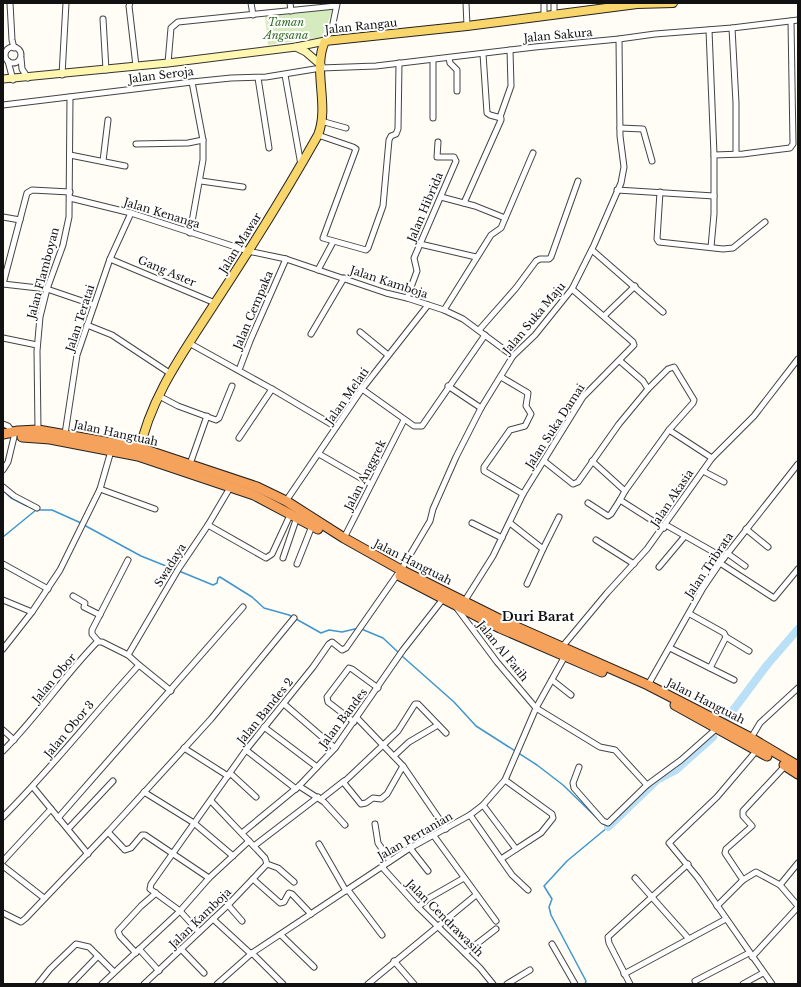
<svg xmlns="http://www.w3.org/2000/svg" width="801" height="987" font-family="'Libre Baskerville',serif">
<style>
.green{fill:#d5ebbd}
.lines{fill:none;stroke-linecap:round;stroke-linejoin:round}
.stream{stroke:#3f96cf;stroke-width:1.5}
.river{stroke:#b9e0f7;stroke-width:8}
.street-casing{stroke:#444;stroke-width:7}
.secondary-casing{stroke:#333;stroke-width:9}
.primary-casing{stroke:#222;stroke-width:10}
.highway-casing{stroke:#222;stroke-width:11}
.street{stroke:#fff;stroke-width:5}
.secondary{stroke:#fff6b0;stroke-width:7}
.primary{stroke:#f9d66b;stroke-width:8}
.highway{stroke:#f5a25d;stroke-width:9}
.labels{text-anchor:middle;stroke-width:4;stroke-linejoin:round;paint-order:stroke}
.park-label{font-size:11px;font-style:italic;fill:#2f6b1f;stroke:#fff}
.street-label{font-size:11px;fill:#111;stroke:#fff}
.quarter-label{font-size:13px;font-weight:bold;fill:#111;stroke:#fff}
</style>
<rect width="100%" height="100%" fill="#fffdf5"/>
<!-- green -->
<polygon class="green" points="333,8 323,37 268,45 265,17"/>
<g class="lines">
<!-- stream -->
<g class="stream">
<polyline points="4,491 11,498 27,506"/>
<polyline points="38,510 52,510 81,523"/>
<polyline points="84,525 141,556 176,570"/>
<polyline points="3,537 36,510"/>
<polyline points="179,571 213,585 217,583 218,578 220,577 252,597 264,608 289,615 321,633 329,630 342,632 359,628 383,638 399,653"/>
<polyline points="402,656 454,702 476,726 537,765 563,785 599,820"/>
<polyline points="585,984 586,981 551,915 549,907 552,899 544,886 567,861 608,827 602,823"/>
</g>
<!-- river -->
<g class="river">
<polyline points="728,717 767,665 798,629"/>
<polyline points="608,827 657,780 676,770 713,737"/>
</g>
<!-- street casing -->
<g class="street-casing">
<g id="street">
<polyline points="10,3 12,40 14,48"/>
<polyline points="130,3 129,6 136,66"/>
<polyline points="251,3 253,15"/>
<polyline points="290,3 291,11"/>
<polyline points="466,3 467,26"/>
<polyline points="544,3 544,15"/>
<polyline points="554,3 554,14"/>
<polyline points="103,19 106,70"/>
<polyline points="732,28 736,103 736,154"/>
<polyline points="709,30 714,155 743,154 790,148 793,144 791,21"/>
<polyline points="325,41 332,28 337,4"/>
<circle cx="13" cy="55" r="8"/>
<polyline points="21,58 22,69 28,78"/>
<polyline points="449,58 450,63 457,70 457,91"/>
<polyline points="8,61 13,80"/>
<polyline points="168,63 171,28 178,22 336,6"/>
<polyline points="62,75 66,3"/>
<polyline points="285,75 301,165"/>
<polyline points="258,78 269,148"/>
<polyline points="3,105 192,82 231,78 266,77 321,68 376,66 535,47 619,39 655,34 732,28 798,20"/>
<polyline points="500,117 511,86 510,50"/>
<polyline points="433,118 433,60"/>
<polyline points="321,121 346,128"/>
<polyline points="620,128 643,129 652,161"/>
<polyline points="318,135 353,147 356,149 323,238 366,250 368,248 383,206 389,140 391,136 396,134 398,129 399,63"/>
<polyline points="136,144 188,143 203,140"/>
<polyline points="70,155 125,166"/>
<polyline points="103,161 108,120"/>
<polyline points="201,181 243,187"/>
<polyline points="617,190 714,196"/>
<polyline points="660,192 657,239 659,242 723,249 733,248 765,222"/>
<polyline points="441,197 475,206 505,218"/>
<polyline points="70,198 131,213 248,251 286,259 386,293 407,298 444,310 463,319 513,356"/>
<polyline points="464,203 501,120 501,118 490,115 487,113 483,54"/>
<polyline points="3,217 20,220"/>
<polyline points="190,233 203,160 203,140 192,82"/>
<polyline points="420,244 476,257"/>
<polyline points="711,247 714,214 714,155"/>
<polyline points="592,250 663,312"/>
<polyline points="110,259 215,303"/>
<polyline points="318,270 333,242"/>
<polyline points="3,284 27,193 32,190 70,192"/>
<polyline points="3,284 47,289 94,305"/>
<polyline points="407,298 417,271 414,258 456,161 454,157 437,157 438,142"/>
<polyline points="444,310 491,235 501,228 533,153"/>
<polyline points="604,316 635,286"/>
<polyline points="87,325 112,335 171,374"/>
<polyline points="479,330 516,288 536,261 540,259 549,259 551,257 578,181"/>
<polyline points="360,332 388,355"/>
<polyline points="311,334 344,278"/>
<polyline points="3,338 37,345"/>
<polyline points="189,343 272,389 336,427"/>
<polyline points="239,370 250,341 286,259"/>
<polyline points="501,377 528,393 526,406 531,414 525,426 510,430 484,467 484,471 523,494"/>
<polyline points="448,386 481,408"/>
<polyline points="362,389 414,426 422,426 485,335"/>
<polyline points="648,389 668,369 674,367 694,400 693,403 669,430 625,491 620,500 664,528"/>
<polyline points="159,396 178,406 216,420 219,418 232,386"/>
<polyline points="3,424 8,426 12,431"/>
<polyline points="38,430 37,351 40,317 47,289 63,245 69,217 70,97"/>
<polyline points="669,430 712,458"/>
<polyline points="65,434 77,355 110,259 131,213"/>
<polyline points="239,438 272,389"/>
<polyline points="319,454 371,484"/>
<polyline points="544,461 573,484 578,482 619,424 648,389 643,381 620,361"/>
<polyline points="592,461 625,491"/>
<polyline points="190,464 207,416"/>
<polyline points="3,470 8,462 14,437"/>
<polyline points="703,471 724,482"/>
<polyline points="3,487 14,496 37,508"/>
<polyline points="100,489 155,509"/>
<polyline points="286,501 362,389 428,305"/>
<polyline points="588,503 608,516 611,514 620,500"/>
<polyline points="472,523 502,538"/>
<polyline points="510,523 543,549 527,584"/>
<polyline points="208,525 266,558 272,554 291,513"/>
<polyline points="666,525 724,558"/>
<polyline points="746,529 768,547"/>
<polyline points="344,538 404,420"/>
<polyline points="596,540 634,564"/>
<polyline points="543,549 559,517"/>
<polyline points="727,553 745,566"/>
<polyline points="283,558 297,517"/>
<polyline points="720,563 774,598 798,569"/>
<polyline points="3,564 48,589"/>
<polyline points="297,564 312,526"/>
<polyline points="659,567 685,536"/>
<polyline points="401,570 430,521 433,509 456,457 481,408 513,356 535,335 572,289 594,245 621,183 624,167 620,136 619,39"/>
<polyline points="73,596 85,603 84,607 100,615"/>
<polyline points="3,600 32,612"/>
<polyline points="464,602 493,556 523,494 583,397 634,345 633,342 572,289"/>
<polyline points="456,607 497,662 536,708 600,747 615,750 647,785"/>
<polyline points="690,614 724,633 726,637 749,651"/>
<polyline points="98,641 92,634 92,630 128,560"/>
<polyline points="562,647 607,593 647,549 712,458 754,416 798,359"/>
<polyline points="670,648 734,680"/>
<polyline points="3,649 32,612 60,570 100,489 111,451"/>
<polyline points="128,655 179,568 208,525 231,486"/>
<polyline points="139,665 171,691"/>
<polyline points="710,668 726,637"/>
<polyline points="552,680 571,695"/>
<polyline points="648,685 703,588 720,563 798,464"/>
<polyline points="284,704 335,748"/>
<polyline points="357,718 403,766 446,829"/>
<polyline points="354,722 328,702 327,697 349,668 352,669 378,688"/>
<polyline points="264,727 317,767"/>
<polyline points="3,730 14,740"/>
<polyline points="751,738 760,723 798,688"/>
<polyline points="184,748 228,776"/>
<polyline points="246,750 296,789"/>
<polyline points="757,750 717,797 669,843 698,878 772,984"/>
<path d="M3,751C37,717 63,677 97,642H102L128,655L139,665C93,715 51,769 3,817"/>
<polyline points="394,756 409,742 438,725"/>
<polyline points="403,766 387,794 381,799 373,798 366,803 361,804 344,783 345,781 398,731 415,704 418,704 446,733"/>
<polyline points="579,767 573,783 574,788 603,821 608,823 647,785 681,760 716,729"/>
<polyline points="230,773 256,797"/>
<polyline points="299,786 324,802 345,825"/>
<polyline points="33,787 88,854"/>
<polyline points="144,792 194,823 233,856"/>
<polyline points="321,799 344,781"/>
<polyline points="211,801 265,858 267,864 278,868 294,882"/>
<polyline points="483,805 516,849"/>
<polyline points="470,815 512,875 528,890"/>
<polyline points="58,818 243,607"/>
<polyline points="375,824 378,843 390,861"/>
<polyline points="68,829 113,781"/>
<polyline points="108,832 125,850 131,848 142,835 145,835 209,878"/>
<polyline points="242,833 299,786 335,748 403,650 443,599"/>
<polyline points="434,836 496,921"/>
<polyline points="319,844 346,891"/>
<polyline points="254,846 318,797"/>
<polyline points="410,848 428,871"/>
<polyline points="501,859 541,833 553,818 552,814 505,780"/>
<polyline points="3,861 51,809"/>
<polyline points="798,863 780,885 798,906"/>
<polyline points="3,866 44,898"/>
<polyline points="382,867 418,907 480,968 493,984"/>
<polyline points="635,878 689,939"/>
<polyline points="253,879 280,903 284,902 289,893 292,894 311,914"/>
<polyline points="743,880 756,872 780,885"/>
<polyline points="348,890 382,935"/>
<polyline points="228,905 242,921"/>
<polyline points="717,906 743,880 725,853 726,849 752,826 743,816 743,811 785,766"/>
<polyline points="418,907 429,898 464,878"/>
<polyline points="3,913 21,922 26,918 108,832 211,719 294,618"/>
<polyline points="213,919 251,954"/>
<polyline points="199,932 180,911 150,889 151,884 246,750 313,667 329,644 332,642 342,650 346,648 397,575"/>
<polyline points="281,935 314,967"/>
<polyline points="552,944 575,984"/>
<polyline points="139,949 159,971"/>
<polyline points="181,949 204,973"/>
<polyline points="136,953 120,936 118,931 141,906 156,893"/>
<polyline points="252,953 283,984"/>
<polyline points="465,953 496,929"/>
<polyline points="752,957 798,907"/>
<polyline points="394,961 414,984"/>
<polyline points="624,974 726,919"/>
<polyline points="695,981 749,953"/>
<polyline points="38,984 50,969 76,944 89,947 114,972"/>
<polyline points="71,984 98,956"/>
<polyline points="102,984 180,911 209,878 249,841"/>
<polyline points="144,984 228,905 267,864"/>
<polyline points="217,984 252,953 410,848 470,815 483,805 505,780 536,708 565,656"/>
<polyline points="368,984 476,895"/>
<polyline points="507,984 530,970"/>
<polyline points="630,984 609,943 608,937 688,864"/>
<polyline points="743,984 763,973"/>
</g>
</g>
<!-- secondary casing -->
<g class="secondary-casing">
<g id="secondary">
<polyline points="296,47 306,52 321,65"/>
<polyline points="3,79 168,63 296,47 325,41"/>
</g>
</g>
<!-- primary casing -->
<g class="primary-casing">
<path id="primary" d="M139,453C150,397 185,350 215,303C251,248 286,192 318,135C330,105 312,70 325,41L467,26L637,4L673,3"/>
</g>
<!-- highway casing -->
<g class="highway-casing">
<g id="highway">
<polyline points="3,434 18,431 38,430 140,448 257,487 286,501 344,538 401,570 503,621 648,685 751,738 798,766"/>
<polyline points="22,437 50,439 138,456 254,495 318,529"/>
<polyline points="400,576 500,628 602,672"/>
<polyline points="675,705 767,756"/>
<polyline points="784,765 798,774"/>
</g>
</g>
<!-- street -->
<use href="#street" class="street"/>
<!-- secondary -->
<use href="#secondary" class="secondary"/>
<!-- primary -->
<use href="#primary" class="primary"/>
<!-- highway -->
<use href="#highway" class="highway"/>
</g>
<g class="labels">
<!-- park labels -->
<g class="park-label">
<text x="286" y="26">Taman<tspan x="286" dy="13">Angsana</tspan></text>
</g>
<!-- street labels -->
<g class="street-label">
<text transform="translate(361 26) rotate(-6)" y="4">Jalan Rangau</text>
<text transform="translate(558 35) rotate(-5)" y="4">Jalan Sakura</text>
<text transform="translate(161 75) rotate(-7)" y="4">Jalan Seroja</text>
<text transform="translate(425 207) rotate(-67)" y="4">Jalan Hibrida</text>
<text transform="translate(162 213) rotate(17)" y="4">Jalan Kenanga</text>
<text transform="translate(240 243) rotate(-58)" y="4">Jalan Mawar</text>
<text transform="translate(167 271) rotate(23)" y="4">Gang Aster</text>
<text transform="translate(43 273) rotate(-75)" y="4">Jalan Flamboyan</text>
<text transform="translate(389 282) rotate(18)" y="4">Jalan Kamboja</text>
<text transform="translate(253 310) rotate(-67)" y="4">Jalan Cempaka</text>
<text transform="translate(80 318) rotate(-72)" y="4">Jalan Teratai</text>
<text transform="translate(534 318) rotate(-50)" y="4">Jalan Suka Maju</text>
<text transform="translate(347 396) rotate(-55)" y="4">Jalan Melati</text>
<text transform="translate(555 426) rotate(-57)" y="4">Jalan Suka Damai</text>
<text transform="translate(116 433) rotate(12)" y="4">Jalan Hangtuah</text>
<text transform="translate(365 475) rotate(-63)" y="4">Jalan Anggrek</text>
<text transform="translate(672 498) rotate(-56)" y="4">Jalan Akasia</text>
<text transform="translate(413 562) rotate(27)" y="4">Jalan Hangtuah</text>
<text transform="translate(170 565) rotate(-58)" y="4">Swadaya</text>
<text transform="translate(709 565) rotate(-56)" y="4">Jalan Tribrata</text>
<text transform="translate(503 651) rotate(51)" y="4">Jalan Al Fatih</text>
<text transform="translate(54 678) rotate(-50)" y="4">Jalan Obor</text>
<text transform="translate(706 701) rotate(27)" y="4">Jalan Hangtuah</text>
<text transform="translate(265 711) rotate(-51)" y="4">Jalan Bandes 2</text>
<text transform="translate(343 718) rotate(-53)" y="4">Jalan Bandes</text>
<text transform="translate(69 729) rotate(-50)" y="4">Jalan Obor 3</text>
<text transform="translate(415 836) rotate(-30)" y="4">Jalan Pertanian</text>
<text transform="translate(200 918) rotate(-44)" y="4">Jalan Kamboja</text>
<text transform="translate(445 918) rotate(45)" y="4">Jalan Cendrawasih</text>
</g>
<!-- quarter labels -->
<g class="quarter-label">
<text x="538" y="621">Duri Barat</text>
</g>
</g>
<!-- border -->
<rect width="801" height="987" fill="none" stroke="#111111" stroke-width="8"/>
</svg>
